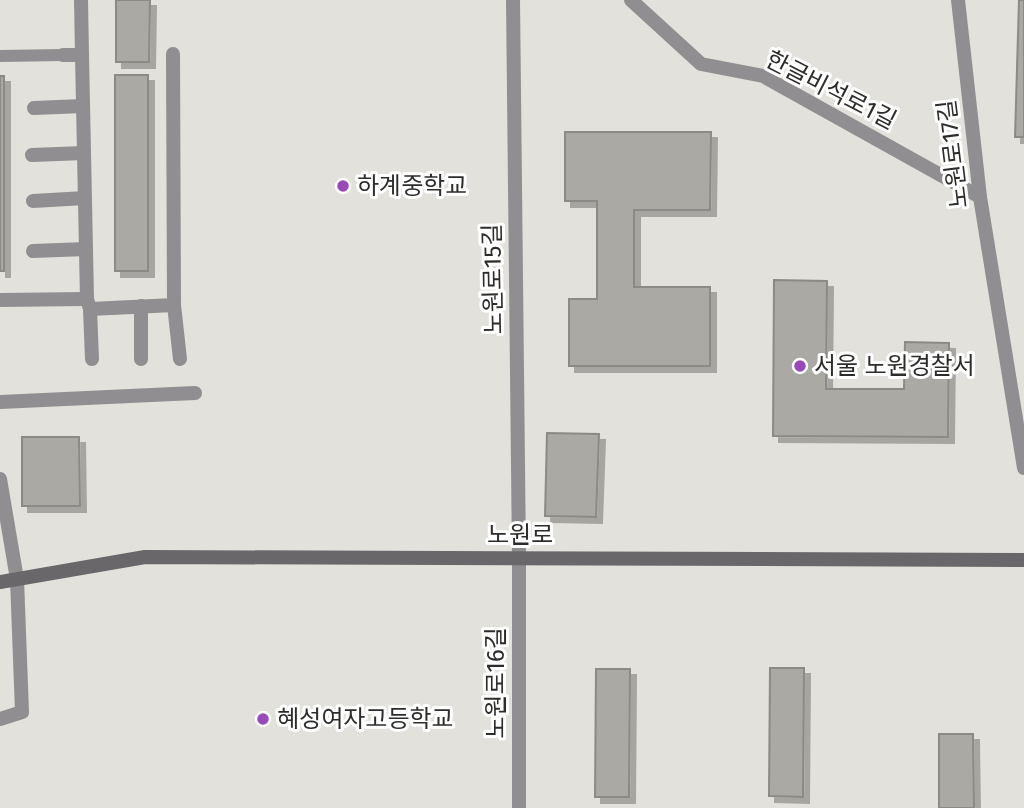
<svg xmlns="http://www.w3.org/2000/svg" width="1024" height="808" font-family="'Fira Sans','Noto Sans KR',sans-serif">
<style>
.building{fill:#aaa9a3;stroke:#8b8a84;stroke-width:2;filter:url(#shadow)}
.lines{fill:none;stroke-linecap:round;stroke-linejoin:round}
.service{stroke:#908e90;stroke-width:12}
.minor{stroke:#908e90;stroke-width:14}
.tertiary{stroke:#908e90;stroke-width:14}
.secondary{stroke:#69676a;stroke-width:14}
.poi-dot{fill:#994aba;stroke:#fff;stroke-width:2.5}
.labels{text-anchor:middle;stroke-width:6;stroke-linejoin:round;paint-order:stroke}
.street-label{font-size:24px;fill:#2c2c2a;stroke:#fff}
.poi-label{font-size:24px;fill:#2c2c2a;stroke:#fff;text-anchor:start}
</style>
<defs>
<filter id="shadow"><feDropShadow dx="6" dy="6" stdDeviation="0" flood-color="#0004"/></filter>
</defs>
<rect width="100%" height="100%" fill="#e2e1db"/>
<!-- building -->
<g class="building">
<polygon points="116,0 150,0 149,62 116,62"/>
<polygon points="1019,0 1024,0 1024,137 1015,137"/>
<rect x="115" y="75" width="33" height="196"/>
<rect x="0" y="76" width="4" height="195"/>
<polygon points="565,132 711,132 710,210 634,210 634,287 710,287 710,366 569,366 569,299 597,299 597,201 565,201"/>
<polygon points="774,280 827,281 826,389 904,389 905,342 949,343 948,437 773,436"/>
<polygon points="547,433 599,434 596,517 545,516"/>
<polygon points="22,437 79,437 80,506 22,506"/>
<polygon points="770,668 804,668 803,797 769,796"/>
<polygon points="596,669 630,669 629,797 595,797"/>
<polygon points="939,734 973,734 974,808 939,808"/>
</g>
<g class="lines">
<!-- service -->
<polyline class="service" points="0,56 63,55"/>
<!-- minor -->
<g class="minor">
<polyline points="513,0 519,558 519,808"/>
<polyline points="631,0 701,64 763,76 980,197"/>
<polyline points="63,55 82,55 81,0"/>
<polyline points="82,55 87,299 90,309 174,305 173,54"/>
<polyline points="34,108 83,106"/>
<polyline points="32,155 84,153"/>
<polyline points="33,201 85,198"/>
<polyline points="33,251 86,249"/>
<polyline points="0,300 87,299"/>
<polyline points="174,305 180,359"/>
<polyline points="141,306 141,359"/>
<polyline points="90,309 92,359"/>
<polyline points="0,402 195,393"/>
<polyline points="0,479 17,579 22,712 0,719"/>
</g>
<!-- tertiary -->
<polyline class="tertiary" points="958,0 980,197 1024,468"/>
<!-- secondary -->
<polyline class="secondary" points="0,582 145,557 1024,560"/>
</g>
<!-- markers -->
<g class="poi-dot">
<circle cx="343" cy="186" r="7"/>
<circle cx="800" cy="366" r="7"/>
<circle cx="263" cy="719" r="7"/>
</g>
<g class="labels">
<!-- street labels -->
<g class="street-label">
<text transform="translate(831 90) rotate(27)" y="8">한글비석로1길</text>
<text transform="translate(953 154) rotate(-97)" y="8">노원로17길</text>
<text transform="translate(493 279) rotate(-91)" y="8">노원로15길</text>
<text x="520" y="543">노원로</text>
<text transform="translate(496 683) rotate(-90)" y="8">노원로16길</text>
</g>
<!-- poi labels -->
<g class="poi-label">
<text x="357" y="194">하계중학교</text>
<text x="814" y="374">서울 노원경찰서</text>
<text x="277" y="727">혜성여자고등학교</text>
</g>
</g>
</svg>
